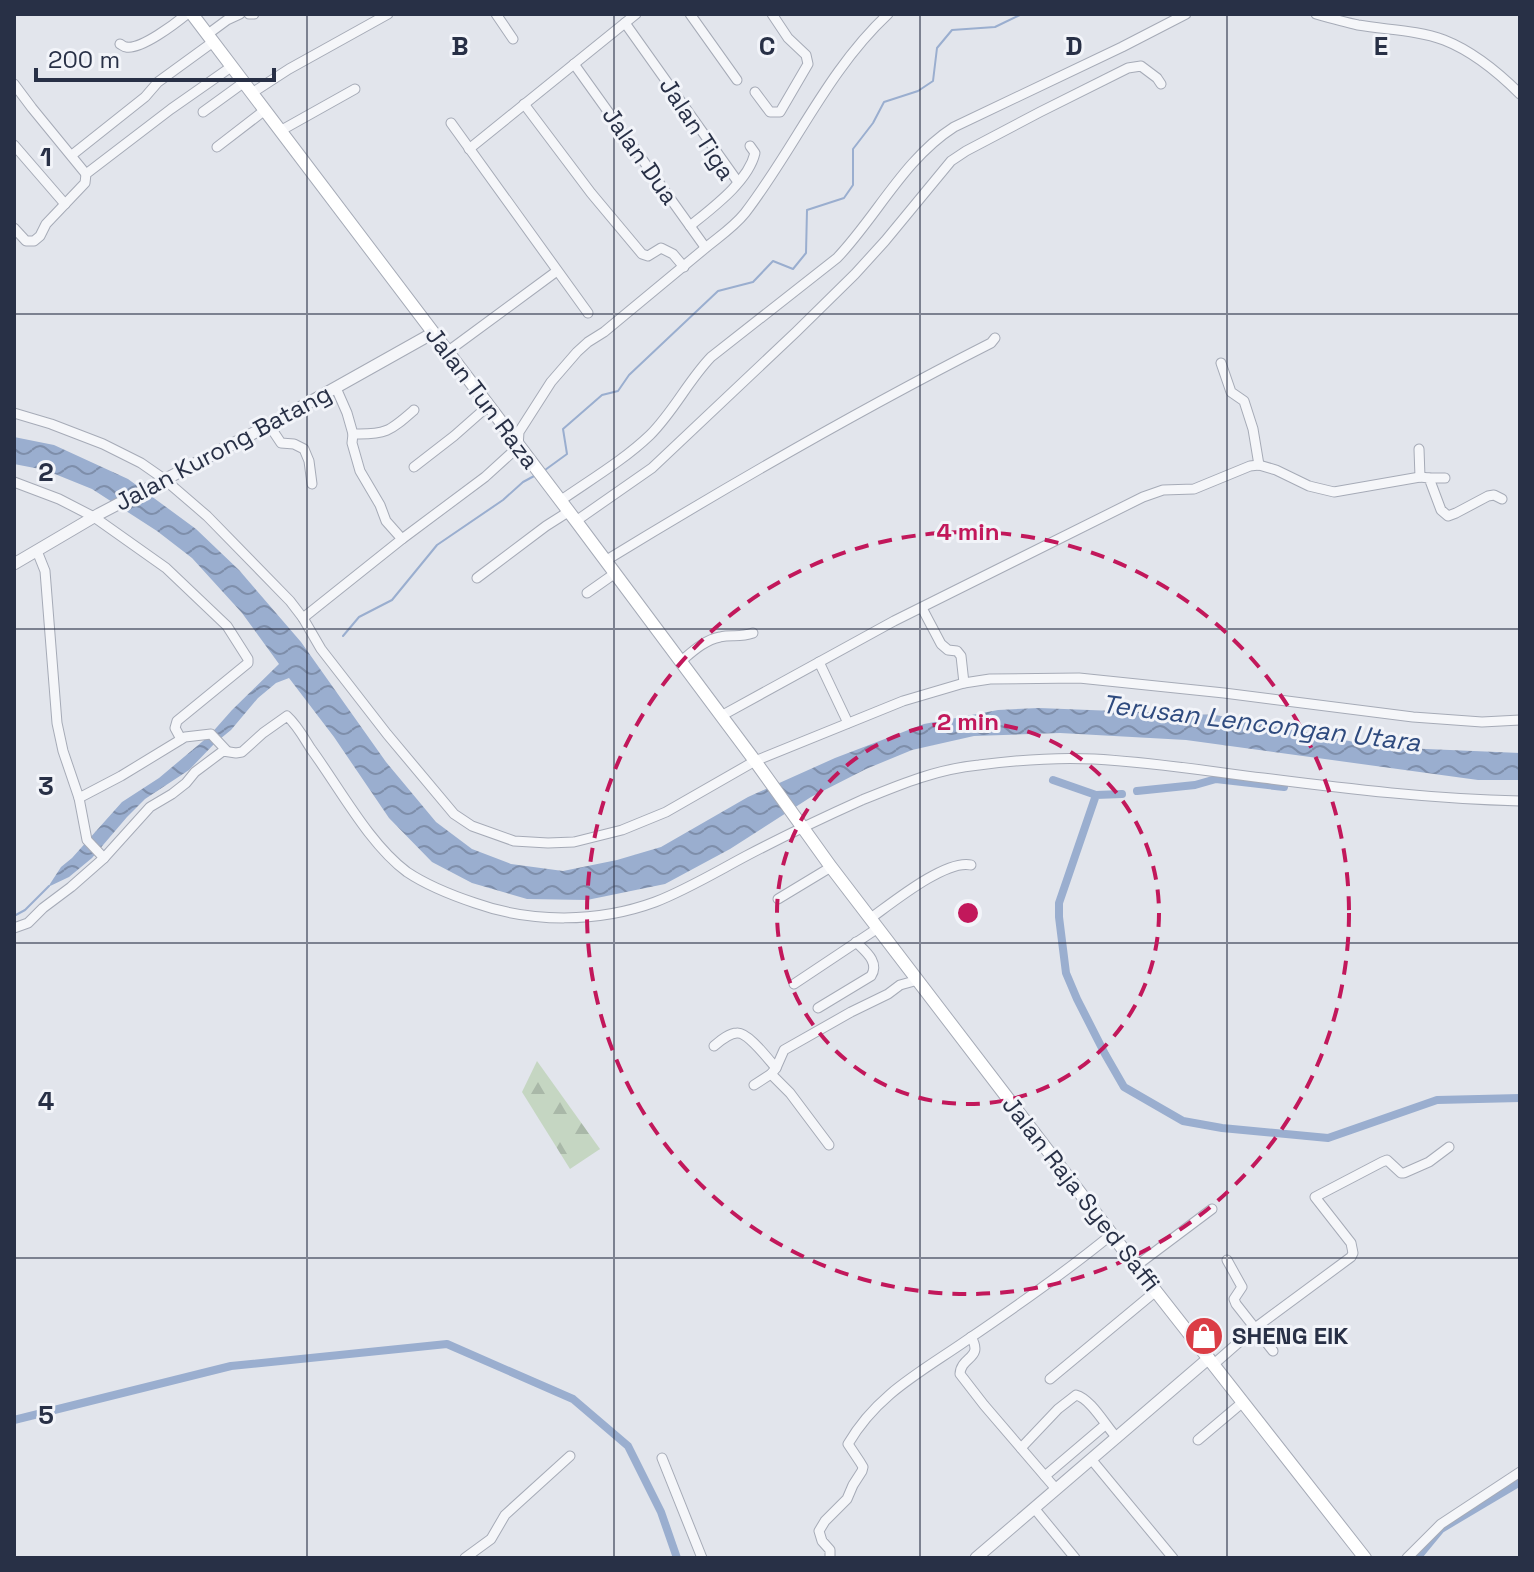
<svg xmlns="http://www.w3.org/2000/svg" width="1534" height="1572" font-family="'Space Grotesk',sans-serif">
<style>
.forest{fill:url(#forest-firs)}
.water{fill:url(#water-waves)}
.lines{fill:none;stroke-linecap:round;stroke-linejoin:round}
.stream{stroke:#9aaecf;stroke-width:2}
.canal{stroke:#9aaecf;stroke-width:8}
.minor-casing{stroke:#a6abb7;stroke-width:11}
.tertiary-casing{stroke:#a6abb7;stroke-width:13}
.secondary-casing{stroke:#a6abb7;stroke-width:14}
.minor{stroke:#f5f6f9;stroke-width:9}
.tertiary{stroke:#f5f6f9;stroke-width:11}
.secondary{stroke:#fff;stroke-width:12}
.grid{fill:none;stroke:#283046;stroke-width:2;stroke-opacity:0.55}
.ring{fill:none;stroke:#c2185b;stroke-width:4;stroke-dasharray:14 10}
.labels{text-anchor:middle;stroke-width:6;stroke-linejoin:round;paint-order:stroke}
.street-label{font-size:24px;fill:#283046;stroke:#f2f4f9}
.poi-label{font-size:24px;font-weight:bold;fill:#283046;stroke:#f2f4f9;text-anchor:start}
.water-label{font-size:26px;font-style:italic;fill:#2e4a7e;stroke:#f2f4f9}
.grid-label{font-size:26px;text-anchor:middle;font-weight:bold;fill:#283046;stroke:#f2f4f9;stroke-width:6;stroke-linejoin:round;paint-order:stroke}
.centre{fill:#c2185b;stroke:#f2f4f9;stroke-width:4}
.ring-label{font-size:24px;text-anchor:middle;font-weight:bold;fill:#c2185b;stroke:#f2f4f9;stroke-width:6;stroke-linejoin:round;paint-order:stroke}
</style>
<defs>
<pattern id="forest-firs" width="22" height="20" patternUnits="userSpaceOnUse" patternTransform="scale(2)"><rect width="22" height="20" fill="#c5d6c2"/><path d="M5 1l3.5 6h-7zM16 11l3.5 6h-7z" fill="#a9b8a8"/></pattern>
<pattern id="water-waves" width="16" height="10" patternUnits="userSpaceOnUse" patternTransform="scale(2)"><rect width="16" height="10" fill="#9aaecf"/><path d="M0 5q4-4 8 0t8 0" fill="none" stroke="#7e8eaa"/></pattern>
</defs>
<rect width="100%" height="100%" fill="#e2e5ec"/>
<!-- forest -->
<polygon class="forest" points="537,1061 600,1149 570,1169 522,1092"/>
<!-- water -->
<polygon class="water" points="14,437 54,445 128,479 196,529 239,570 301,642 386,762 436,822 472,849 511,864 563,871 617,860 661,847 748,797 835,758 924,724 998,710 1039,708 1216,715 1380,747 1520,753 1520,780 1478,780 1186,740 1060,733 974,736 912,750 866,769 811,797 730,849 665,884 587,900 527,899 472,883 432,862 389,818 334,737 289,678 276,683 258,698 231,730 215,743 189,770 145,799 127,817 92,858 69,877 48,887 61,867 72,858 122,802 159,778 209,736 232,710 279,664 242,613 192,558 157,531 92,489 45,470 14,464"/>
<g class="lines">
<!-- stream -->
<g class="stream">
<polyline points="545,470 567,454 563,429 602,395 618,391 629,375 718,291 753,282 773,261 793,269 806,253 807,210 844,198 853,185 853,149 873,123 884,102 918,91 933,81 937,48 952,30 995,27 1022,14"/>
<polyline points="343,636 359,617 392,600 437,545 503,500 523,482 536,475"/>
<polyline points="14,916 25,910 49,886"/>
</g>
<!-- canal -->
<g class="canal">
<polyline points="1053,780 1096,795"/>
<polyline points="1137,791 1195,785 1216,779 1284,787"/>
<polyline points="1122,794 1096,795 1059,903 1059,917 1066,973 1077,999 1105,1054 1124,1087 1183,1121 1222,1128 1328,1138 1437,1100 1520,1098"/>
<polyline points="14,1420 231,1366 447,1344 573,1399 628,1446 661,1512 677,1558"/>
<polyline points="1417,1558 1441,1529 1520,1482"/>
</g>
<!-- minor casing -->
<g class="minor-casing">
<g id="minor">
<polyline points="249,14 254,14"/>
<polyline points="496,14 513,39"/>
<polyline points="690,14 737,80"/>
<path d="M1316,14C1330,18 1344,22 1358,25C1387,30 1417,30 1444,40C1472,51 1499,73 1520,94"/>
<polyline points="625,23 738,182"/>
<polyline points="208,34 227,20 240,14"/>
<path d="M120,44C122,45 124,47 126,47C141,50 176,23 187,14"/>
<polyline points="574,64 705,247"/>
<polyline points="14,84 32,108 86,174"/>
<polyline points="755,92 770,112 780,112 808,64 806,55 788,38 772,14"/>
<polyline points="252,93 289,69 388,14"/>
<polyline points="524,104 591,193 642,254 648,256 661,248 673,254 684,267"/>
<polyline points="203,112 243,83"/>
<polyline points="451,123 588,313"/>
<polyline points="280,131 355,89"/>
<polyline points="14,145 65,204"/>
<polyline points="217,147 265,110"/>
<polyline points="469,149 636,14"/>
<polyline points="72,155 145,97 158,82 213,42"/>
<path d="M690,226C712,208 748,182 755,153L750,146"/>
<polyline points="14,228 26,241 34,241 40,236 46,224 85,183 86,174 171,109 231,67"/>
<polyline points="447,352 557,271"/>
<polyline points="1221,363 1231,392 1244,401 1253,429 1259,465"/>
<path d="M336,388L347,413L353,434C386,435 390,431 414,410"/>
<polyline points="14,413 51,424 103,444 141,463 164,479 207,516 290,601 303,618 321,649 387,734 454,814 472,826 514,841 548,843 574,842 622,830 666,812 755,761 903,701 964,683 990,679 1079,678 1224,693 1413,717 1482,722 1520,720"/>
<polyline points="269,425 281,443 294,444 304,449 309,461 312,484"/>
<polyline points="353,434 352,443 360,471 380,505 386,521 402,539"/>
<polyline points="1419,449 1420,477"/>
<polyline points="414,467 454,436 488,406"/>
<polyline points="1429,478 1445,478"/>
<polyline points="14,482 59,499 94,517 166,568 227,626 248,659 248,663 177,721 175,728 181,739"/>
<path d="M560,501C590,480 624,460 650,435C674,411 688,381 711,357L837,258C877,216 904,159 954,127L1122,47L1186,14"/>
<polyline points="576,521 652,468 796,332 855,274 885,241 951,161 966,151 1040,112 1128,68 1141,66 1157,78 1161,84"/>
<polyline points="37,551 45,571 57,723 63,751 79,798 121,776 185,737 211,734 226,750"/>
<path d="M605,561C731,484 859,410 991,343L995,338"/>
<polyline points="477,578 546,526 568,512"/>
<polyline points="587,593 614,574"/>
<polyline points="922,608 941,644 948,650 957,651 961,656 964,683"/>
<path d="M303,618L402,539L485,477L518,447L519,432L551,382L577,352L588,342L604,332C637,305 670,277 703,250C717,238 733,228 745,213C795,148 827,71 888,14"/>
<path d="M680,662C691,653 704,640 720,637C732,634 739,638 753,633"/>
<polyline points="819,662 848,723"/>
<polyline points="721,716 894,621 1143,497 1163,490 1194,489 1250,466 1259,465 1276,470 1309,486 1334,492 1420,477 1429,478 1441,510 1448,516 1456,513 1488,496 1494,495 1502,499"/>
<polyline points="79,798 87,840 104,858"/>
<polyline points="778,899 831,867"/>
<path d="M871,918C892,903 946,859 971,865"/>
<path d="M14,928L28,923L43,908L71,887L104,858L150,807L172,794L186,783L195,772L223,751L236,753L242,752L263,733L287,716C297,725 304,738 311,749C339,787 369,844 407,872C428,886 451,895 475,903C531,923 598,923 655,902C686,890 716,872 746,856C784,836 822,818 862,800C901,784 937,769 979,765C1017,760 1056,757 1094,759C1151,762 1207,771 1263,778C1348,789 1434,799 1520,801"/>
<polyline points="794,984 878,928"/>
<path d="M818,1008L871,976C880,962 865,951 856,942"/>
<path d="M714,1046C720,1041 729,1033 737,1033C748,1032 768,1059 776,1068L784,1050L851,1012L888,994L900,985L918,980"/>
<polyline points="776,1068 771,1074 790,1093 829,1145"/>
<polyline points="754,1085 771,1074"/>
<polyline points="1227,1260 1242,1287 1234,1299 1236,1304 1273,1351"/>
<polyline points="1136,1266 1212,1209"/>
<path d="M971,1337C984,1359 961,1356 960,1374L984,1405L1056,1489"/>
<polyline points="1214,1364 1255,1328 1351,1257 1353,1253 1351,1243 1315,1197 1382,1162 1387,1160 1401,1173 1404,1173 1429,1162 1449,1147"/>
<polyline points="1050,1379 1156,1291"/>
<polyline points="1198,1440 1243,1402"/>
<path d="M1021,1448L1058,1409L1076,1395C1091,1399 1105,1425 1117,1438"/>
<polyline points="662,1458 702,1558"/>
<polyline points="1091,1459 1173,1558"/>
<polyline points="1045,1476 1105,1425"/>
<polyline points="1034,1508 1075,1558"/>
<polyline points="465,1558 491,1539 505,1515 570,1456"/>
<path d="M830,1558V1550L822,1541L819,1531L825,1521L847,1499L853,1485L862,1471L863,1467L860,1462L848,1444C877,1394 921,1372 967,1340C1017,1306 1066,1272 1112,1234"/>
<polyline points="1407,1558 1441,1524 1520,1472"/>
</g>
</g>
<!-- tertiary casing -->
<g class="tertiary-casing">
<g id="tertiary">
<polyline points="14,564 99,514 269,425 433,333"/>
<polyline points="976,1558 1209,1358"/>
</g>
</g>
<!-- secondary casing -->
<g class="secondary-casing">
<polyline id="secondary" points="192,14 576,521 755,761 831,867 1136,1266 1365,1558"/>
</g>
<!-- minor -->
<use href="#minor" class="minor"/>
<!-- tertiary -->
<use href="#tertiary" class="tertiary"/>
<!-- secondary -->
<use href="#secondary" class="secondary"/>
</g>
<!-- grid -->
<path class="grid" d="M307,14V1558M614,14V1558M920,14V1558M1227,14V1558M14,314H1520M14,629H1520M14,943H1520M14,1258H1520"/>
<!-- distance rings -->
<g class="ring">
<circle cx="968" cy="913" r="191"/>
<circle cx="968" cy="913" r="381"/>
</g>
<!-- icons -->
<defs>
<g id="shop-disc" transform="scale(2)"><circle r="9.5" fill="#db3d45" stroke="#f2f4f9"/><path d="M-5-2.5h2.3a2.7 3.5 0 0 1 5.4 0H5L5.5 6h-11ZM-1.5-2.5h3a1.5 2.3 0 0 0-3 0Z" fill="#fff"/></g>
</defs>
<g fill-rule="evenodd">
<use href="#shop-disc" x="1204" y="1336"/>
</g>
<g class="labels">
<!-- street labels -->
<g class="street-label">
<text transform="translate(697 129) rotate(57)" y="8">Jalan Tiga</text>
<text transform="translate(640 156) rotate(55)" y="8">Jalan Dua</text>
<text transform="translate(482 398) rotate(53)" y="8">Jalan Tun Raza</text>
<text transform="translate(223 448) rotate(-28)" y="8">Jalan Kurong Batang</text>
<text transform="translate(1081 1194) rotate(52)" y="8">Jalan Raja Syed Saffi</text>
</g>
<!-- poi labels -->
<g class="poi-label">
<text x="1232" y="1344">SHENG EIK</text>
</g>
<!-- water labels -->
<g class="water-label">
<text transform="translate(1261 723) rotate(7)" y="9">Terusan Lencongan Utara</text>
</g>
</g>
<g class="grid-label">
<text x="460" y="55">B</text>
<text x="767" y="55">C</text>
<text x="1074" y="55">D</text>
<text x="1381" y="55">E</text>
<text x="46" y="166">1</text>
<text x="46" y="481">2</text>
<text x="46" y="795">3</text>
<text x="46" y="1110">4</text>
<text x="46" y="1424">5</text>
</g>
<circle cx="968" cy="913" r="12" class="centre"/>
<g class="ring-label">
<text x="968" y="540">4 min</text>
<text x="968" y="730">2 min</text>
</g>
<!-- border -->
<rect width="1534" height="1572" fill="none" stroke="#283046" stroke-width="32"/>
<!-- scale -->
<path d="M36 68v12h238v-12" fill="none" stroke="#283046" stroke-width="4"/>
<text x="48" y="68" font-size="24" fill="#283046" stroke="#f2f4f9" stroke-width="6" paint-order="stroke">200 m</text>
</svg>
